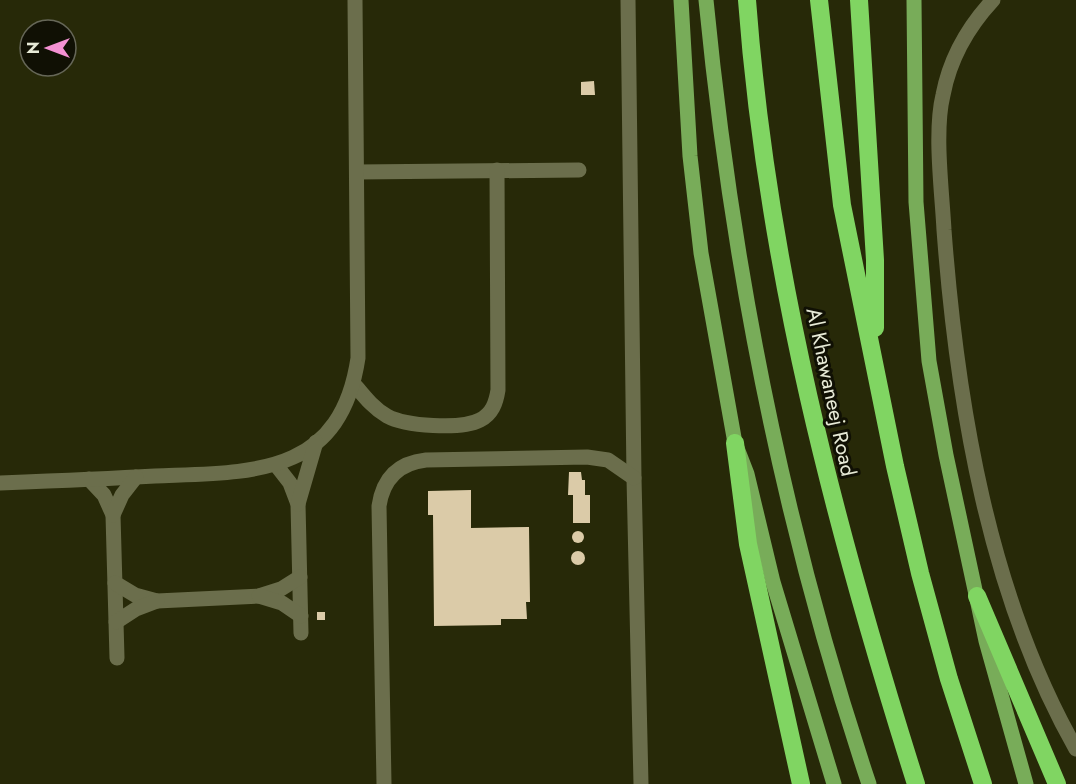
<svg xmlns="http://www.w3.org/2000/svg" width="1076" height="784" font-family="Jost,sans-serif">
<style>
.building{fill:#dbcba8}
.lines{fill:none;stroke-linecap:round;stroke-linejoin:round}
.minor{stroke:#6b6e4c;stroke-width:15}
.major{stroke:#78ac59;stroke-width:15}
.highway{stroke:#80d562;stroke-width:18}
.labels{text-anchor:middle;stroke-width:6;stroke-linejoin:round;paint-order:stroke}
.street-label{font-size:21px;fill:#e7ead7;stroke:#101004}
</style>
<rect width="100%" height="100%" fill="#272908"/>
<!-- building -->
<g class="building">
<polygon points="594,81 595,95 581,95 581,82"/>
<polygon points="569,472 581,472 582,480 585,480 585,495 590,495 590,523 573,523 573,495 568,495"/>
<polygon points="471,490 471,528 529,527 530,602 526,602 527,619 501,619 501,625 434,626 433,515 428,515 428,491"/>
<circle cx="578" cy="537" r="6"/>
<circle cx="578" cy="558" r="7"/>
<rect x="317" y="612" width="8" height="8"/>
</g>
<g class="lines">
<!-- minor -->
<g class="minor">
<polyline points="628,0 634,478 641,784"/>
<path d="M993,0C968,27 950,58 943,95C934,132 942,191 944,230C957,404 989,596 1076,749"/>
<polyline points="357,172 579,170"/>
<path d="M354,384C364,396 373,408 387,416C405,426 461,430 480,420C492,414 496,403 498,390L497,170"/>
<polyline points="276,465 290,483 298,504 301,633"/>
<polyline points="89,479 104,495 113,515 117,658"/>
<path d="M0,483C52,481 103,479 155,476C250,472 340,478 358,358L355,0"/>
<polyline points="298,504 316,442"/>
<polyline points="113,515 122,495 136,477"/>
<polyline points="115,583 135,595 157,601 259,596 281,589 300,577"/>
<polyline points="259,596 282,603 301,616"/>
<polyline points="116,622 136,609 157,601"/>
<path d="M384,784L379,506C383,479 398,463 426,460L587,457L608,460L634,478"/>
</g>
<!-- major -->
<g class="major">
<polyline points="681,0 690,156 701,253 735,443 747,474 773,582 834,784"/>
<path d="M706,0C732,267 784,530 869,784"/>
<polyline points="914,0 916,202 929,361 946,455 986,641 1026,784"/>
</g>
<!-- highway -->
<g class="highway">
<path d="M747,0C767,269 835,528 916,784"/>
<polyline points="819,0 842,205 895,466 920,573 949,679 983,784"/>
<polyline points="859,0 875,260 875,328"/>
<polyline points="735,443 748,544 801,784"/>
<polyline points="977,596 1057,784"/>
</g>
</g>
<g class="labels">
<!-- street labels -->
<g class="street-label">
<text transform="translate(831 392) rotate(78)" y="7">Al Khawaneej Road</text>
</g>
</g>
<!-- north arrow -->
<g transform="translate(48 48) rotate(270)"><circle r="28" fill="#101004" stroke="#666758" stroke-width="1.5"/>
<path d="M0-4.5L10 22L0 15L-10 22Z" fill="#f491d3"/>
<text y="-9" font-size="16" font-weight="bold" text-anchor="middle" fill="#e7ead7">N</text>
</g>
</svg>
